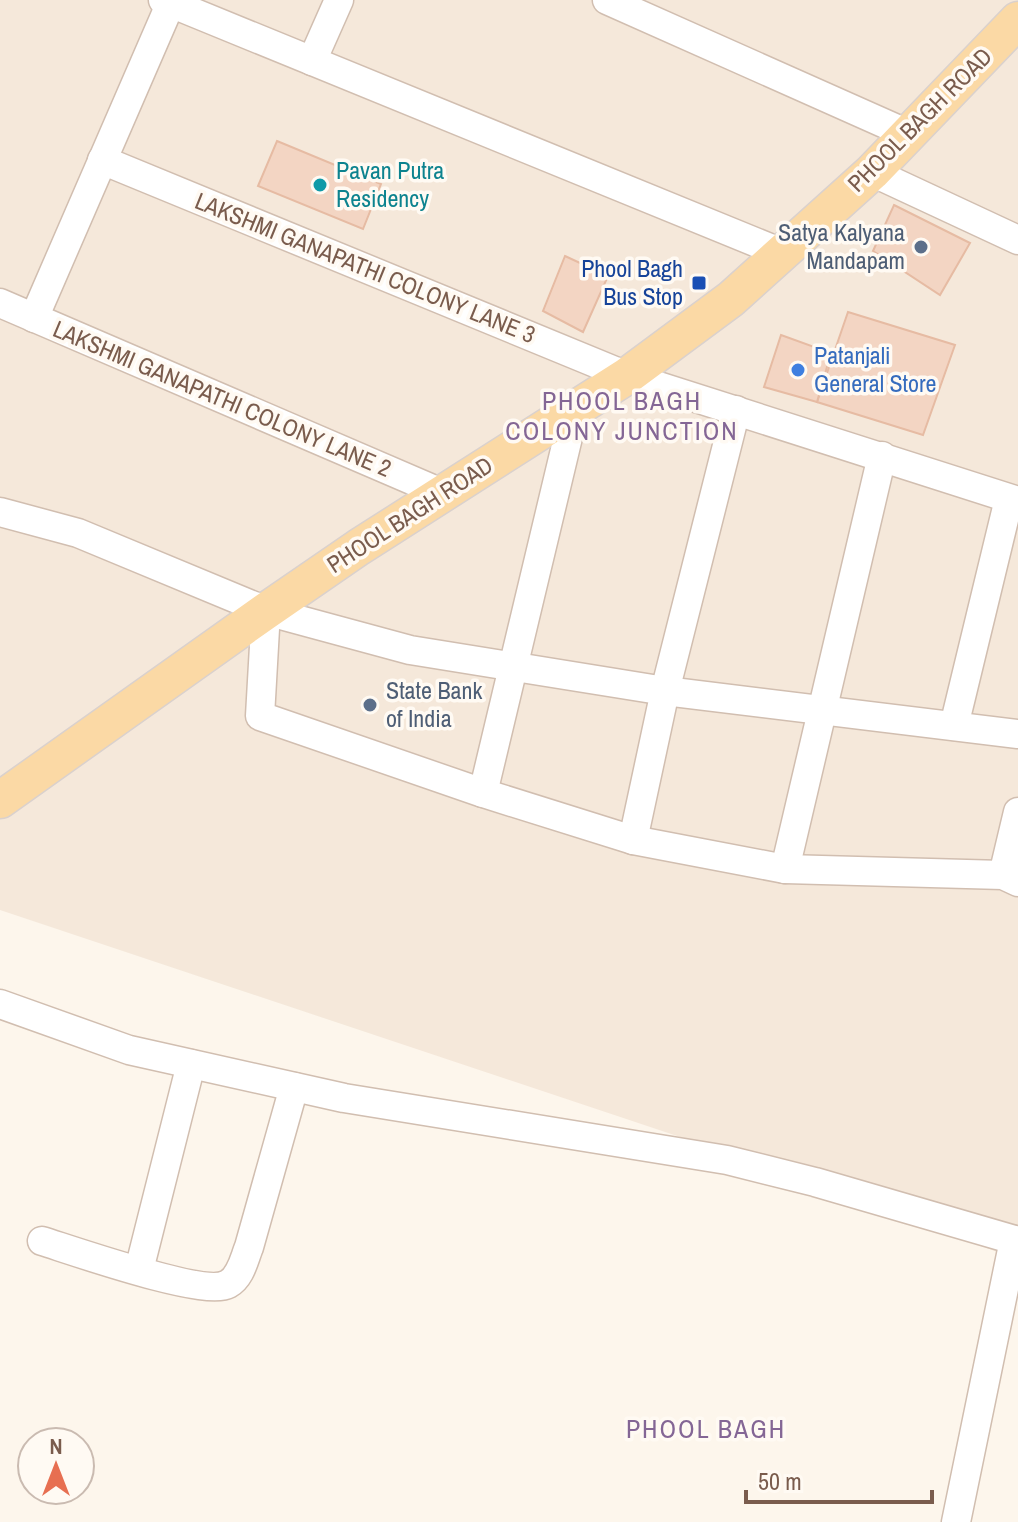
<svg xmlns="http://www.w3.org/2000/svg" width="1018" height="1522" font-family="'Archivo Narrow',sans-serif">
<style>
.residential{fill:#f5e8da}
.building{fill:#f3d5c3;stroke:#e6bba3;stroke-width:2}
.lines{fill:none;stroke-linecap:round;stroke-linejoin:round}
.minor-casing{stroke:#d1beb0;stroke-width:31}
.major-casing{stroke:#dad1cd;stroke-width:39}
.minor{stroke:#fff;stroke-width:28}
.major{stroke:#fbd9a5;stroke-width:36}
.culture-dot{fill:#0f9aa8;stroke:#fffaf3;stroke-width:3}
.service-dot{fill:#5c6f8a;stroke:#fffaf3;stroke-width:3}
.transit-dot{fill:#1a4fb4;stroke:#fffaf3;stroke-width:3}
.shop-dot{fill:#3f7fe0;stroke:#fffaf3;stroke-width:3}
.labels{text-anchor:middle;stroke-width:7;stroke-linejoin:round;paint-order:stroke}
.street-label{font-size:24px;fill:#7a5c4d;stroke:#fffaf3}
.culture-label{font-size:24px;fill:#0d838f;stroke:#fffaf3;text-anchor:start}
.service-label{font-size:24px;fill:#4e5e75;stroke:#fffaf3;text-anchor:end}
.transit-label{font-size:24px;fill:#164399;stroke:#fffaf3;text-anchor:end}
.shop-label{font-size:24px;fill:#366cbe;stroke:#fffaf3;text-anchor:start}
.neighbourhood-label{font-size:26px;letter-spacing:2px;fill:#846695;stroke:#fffaf3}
</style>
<rect width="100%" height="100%" fill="#fdf6ec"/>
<!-- residential -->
<polygon class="residential" points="0,0 1018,0 1018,1260 815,1182 0,910"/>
<!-- building -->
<g class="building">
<polygon points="277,141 381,184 363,229 258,186"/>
<polygon points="894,205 970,243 940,295 873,251"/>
<polygon points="565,256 608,276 583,332 543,311"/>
<polygon points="848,312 955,345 923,435 817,402"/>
<polygon points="781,335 831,353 817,402 764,387"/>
</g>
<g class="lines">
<!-- minor casing -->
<g class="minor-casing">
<g id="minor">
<polyline points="163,0 782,253"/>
<polyline points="607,0 908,134"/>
<polyline points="312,61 339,0"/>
<polyline points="102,160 627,376 1018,501"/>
<polyline points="872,172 1018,240"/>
<polyline points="0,303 444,494"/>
<polyline points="34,318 172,0"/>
<polyline points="0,512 78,533 266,611 410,650 665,691 1018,734"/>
<polyline points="266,611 260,716 483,793 633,840 785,869 1003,875 1018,882"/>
<polyline points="954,726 1009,499"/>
<polyline points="483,793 575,408"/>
<polyline points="633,840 665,691 736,410"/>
<polyline points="785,869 882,456"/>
<polyline points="1003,875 1018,812"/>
<polyline points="0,1004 129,1050 344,1098 727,1160 815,1182 1018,1241"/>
<path d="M42,1241C74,1251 205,1297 228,1284C241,1277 244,1259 249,1247L294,1087"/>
<polyline points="139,1270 191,1064"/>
<polyline points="956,1522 1014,1240"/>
</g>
</g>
<!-- major casing -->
<g class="major-casing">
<polyline id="major" points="0,800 266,611 359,547 627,376 731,299 872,172 1018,20"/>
</g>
<!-- minor -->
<use href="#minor" class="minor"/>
<!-- major -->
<use href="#major" class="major"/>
</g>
<!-- markers -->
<circle class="culture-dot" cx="320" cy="185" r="8"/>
<g class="service-dot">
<circle cx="921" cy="247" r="8"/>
<circle cx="370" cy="705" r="8"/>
</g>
<rect class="transit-dot" x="691" y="275" width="16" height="16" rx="4"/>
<circle class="shop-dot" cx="798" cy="370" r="8"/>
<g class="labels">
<!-- street labels -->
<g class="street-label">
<text transform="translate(920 120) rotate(-45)" y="8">PHOOL BAGH ROAD</text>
<text transform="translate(365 268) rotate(22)" y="8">LAKSHMI GANAPATHI COLONY LANE 3</text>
<text transform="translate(222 399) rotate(23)" y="8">LAKSHMI GANAPATHI COLONY LANE 2</text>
<text transform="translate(410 515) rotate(-33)" y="8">PHOOL BAGH ROAD</text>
</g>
<!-- culture labels -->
<g class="culture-label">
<text x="336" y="179">Pavan Putra<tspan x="336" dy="28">Residency</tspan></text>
</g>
<!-- service labels -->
<g class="service-label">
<text x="905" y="241">Satya Kalyana<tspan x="905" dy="28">Mandapam</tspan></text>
<text x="386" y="699" text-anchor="start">State Bank<tspan x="386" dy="28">of India</tspan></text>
</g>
<!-- transit labels -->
<g class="transit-label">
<text x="683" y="277">Phool Bagh<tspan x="683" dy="28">Bus Stop</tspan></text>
</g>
<!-- shop labels -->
<g class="shop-label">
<text x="814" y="364">Patanjali<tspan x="814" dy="28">General Store</tspan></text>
</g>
<!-- neighbourhood labels -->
<g class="neighbourhood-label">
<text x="622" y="410">PHOOL BAGH<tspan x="622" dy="30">COLONY JUNCTION</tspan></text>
<text x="706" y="1438">PHOOL BAGH</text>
</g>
</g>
<!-- north arrow -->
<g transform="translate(56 1466)"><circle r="38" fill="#fffaf3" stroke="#cabbb1" stroke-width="2"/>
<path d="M0-6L14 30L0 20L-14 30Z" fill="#e76f51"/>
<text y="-12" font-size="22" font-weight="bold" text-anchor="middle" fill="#7a5c4d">N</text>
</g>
<!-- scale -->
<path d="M746 1490v12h186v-12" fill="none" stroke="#7a5c4d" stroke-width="4"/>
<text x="758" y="1490" font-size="24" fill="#7a5c4d" stroke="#fffaf3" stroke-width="6" paint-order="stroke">50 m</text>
</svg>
